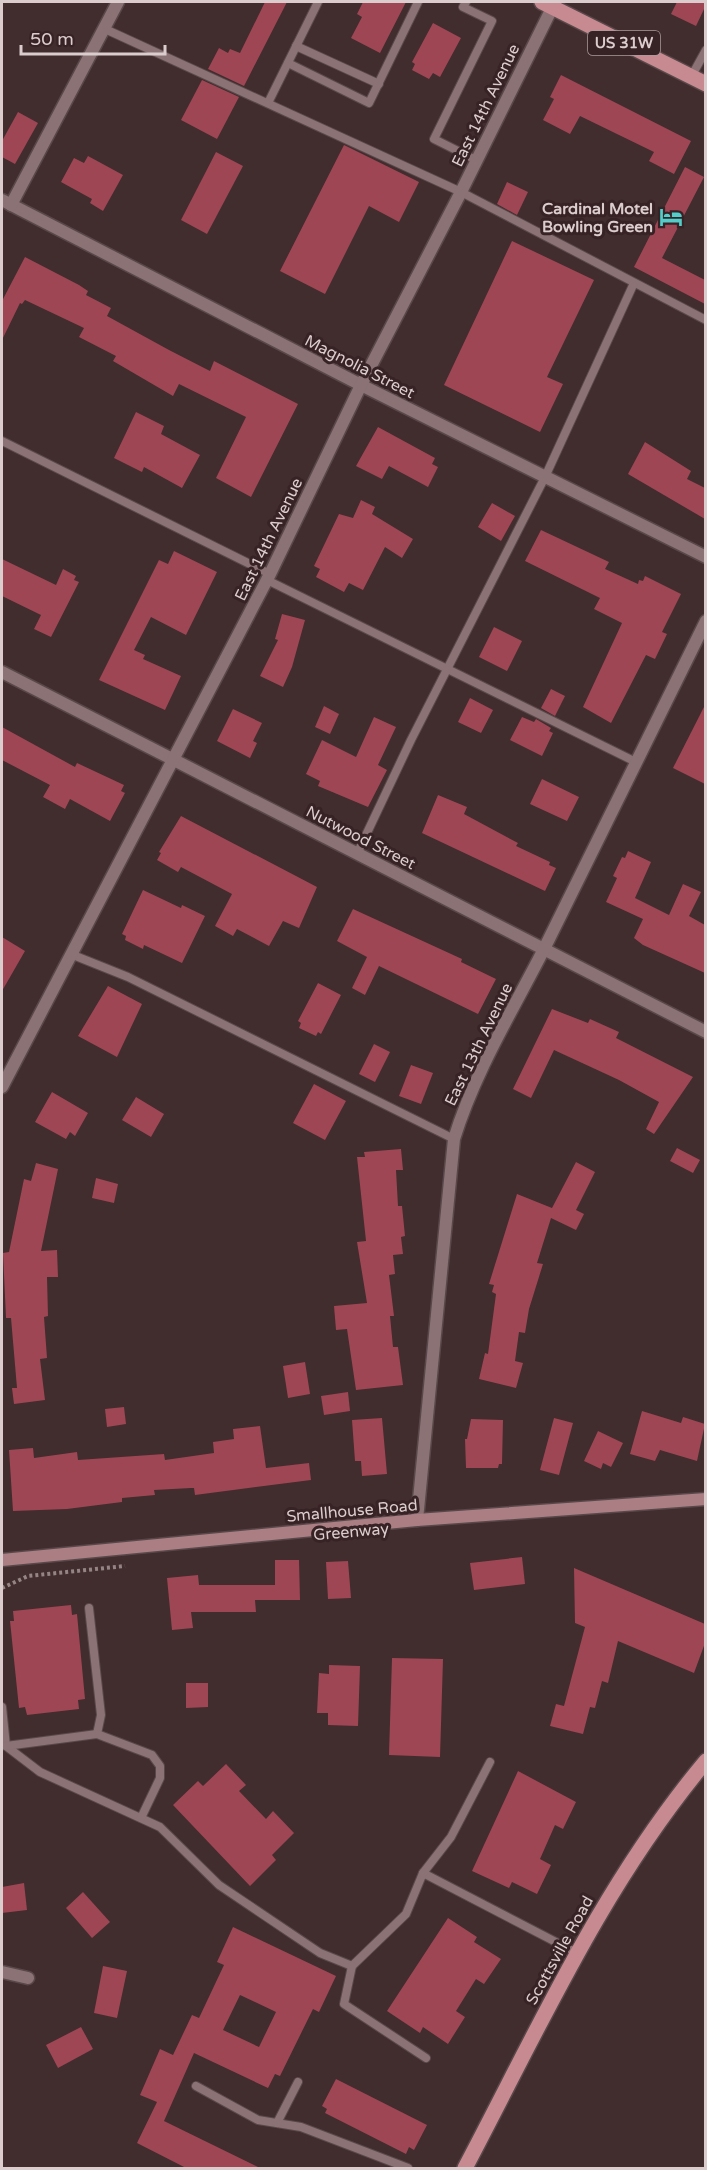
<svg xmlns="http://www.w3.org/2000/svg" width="707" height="2170" font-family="'Varela Round',sans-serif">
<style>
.building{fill:#9e4654;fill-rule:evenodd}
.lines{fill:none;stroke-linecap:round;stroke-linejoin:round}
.lane-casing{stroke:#59484a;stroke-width:10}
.street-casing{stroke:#59484a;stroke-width:15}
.secondary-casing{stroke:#59484a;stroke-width:15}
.primary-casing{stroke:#59484a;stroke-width:18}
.path{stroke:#958485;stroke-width:4;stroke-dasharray:3 3;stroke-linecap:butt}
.lane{stroke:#8b7274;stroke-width:8}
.street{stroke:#8b7274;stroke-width:12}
.secondary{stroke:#aa7e82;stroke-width:12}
.primary{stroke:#c88a91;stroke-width:15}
.labels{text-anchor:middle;stroke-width:6;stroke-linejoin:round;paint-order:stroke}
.shield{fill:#372225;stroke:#aa9a9b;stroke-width:1.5}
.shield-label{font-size:15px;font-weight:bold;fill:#dbcdce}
.street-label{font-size:16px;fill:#dbcdce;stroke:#372225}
.poi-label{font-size:16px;font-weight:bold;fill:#dbcdce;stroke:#372225;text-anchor:end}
</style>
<rect width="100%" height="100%" fill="#412c2e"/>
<!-- building -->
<g class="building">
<polygon points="265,2 287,2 244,86 208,69 219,48 228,53 230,49 240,53"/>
<polygon points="363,2 406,2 380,53 351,38 362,17 357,14"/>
<polygon points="677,2 705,2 705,7 696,26 671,14"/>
<polygon points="433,23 461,38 440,77 433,73 429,79 412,70 415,64 412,62"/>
<polygon points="561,75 691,141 674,174 649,161 654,152 580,116 570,134 543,120 554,99 550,97"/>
<polygon points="202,80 239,97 217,139 181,120"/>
<polygon points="18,112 38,123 15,164 2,157 2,141"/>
<polygon points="344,145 419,182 399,222 369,206 325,294 280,271"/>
<polygon points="216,152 243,166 207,234 181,220"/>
<polygon points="88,156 123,175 103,211 90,203 92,199 61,182 74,158 84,163"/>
<polygon points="685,167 704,177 662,258 705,280 705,304 634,267"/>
<polygon points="507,182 528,192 517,215 497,204"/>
<polygon points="512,241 594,280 547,377 563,384 540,432 444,385"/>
<polygon points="25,257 79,285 88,291 86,295 111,308 107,316 169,350 210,371 214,361 298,404 251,497 216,478 246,417 179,384 173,396 113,361 116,356 79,337 84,328 25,300 22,304 20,303 2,340 2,301"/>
<polygon points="136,412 164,426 161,434 200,455 182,488 144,467 142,472 114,458"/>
<polygon points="378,427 435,458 432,464 438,467 428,487 389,466 382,479 356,466"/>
<polygon points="645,442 691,471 687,479 705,488 705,519 628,474"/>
<polygon points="361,500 375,507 372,514 413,539 402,558 385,547 363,590 349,583 344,592 316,577 320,569 314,566 339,514 353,518"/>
<polygon points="492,503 515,516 501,541 478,527"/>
<polygon points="541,530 609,562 605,569 638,584 639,580 643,581 645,576 681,594 662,632 667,634 655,659 646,655 611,723 583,707 622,623 594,609 600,598 525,561"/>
<polygon points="174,551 217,572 186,635 151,617 134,650 145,655 143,659 181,676 165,710 99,680 159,560 168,564"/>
<polygon points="2,559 56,585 63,569 76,576 74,580 79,582 51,637 34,629 41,615 2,596"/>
<polygon points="282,614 305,620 292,667 283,687 260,676 278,640 275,639"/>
<polygon points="494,627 522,641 507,671 479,657"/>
<polygon points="551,689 565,696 555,716 541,708"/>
<polygon points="470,698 493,710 481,733 458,722"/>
<polygon points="705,705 705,784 673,768"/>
<polygon points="324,706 339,714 330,734 315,727"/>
<polygon points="233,709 262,723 253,741 257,743 250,758 217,741"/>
<polygon points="374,717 396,727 378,765 387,770 368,807 318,786 320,781 306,774 322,740 356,757"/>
<polygon points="522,717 534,722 536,719 551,728 549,731 553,733 542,756 510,740"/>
<polygon points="2,727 75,767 77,763 124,785 121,791 125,793 110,821 70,799 65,809 43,797 50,785 2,760"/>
<polygon points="542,779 579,797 567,821 530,804"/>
<polygon points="438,795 467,807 464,814 518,843 516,846 550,862 549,865 556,868 545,891 422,833"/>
<polygon points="181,816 317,887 299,928 283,921 269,946 237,929 233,936 215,926 232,894 181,867 178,872 157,860 161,853 159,852"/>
<polygon points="628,851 651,862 635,898 669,915 683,884 701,892 689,916 705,925 705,973 643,945 634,938 643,919 606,902 617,878 613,876 622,857 625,858"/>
<polygon points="143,890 181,908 182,905 205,916 182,963 144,945 143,949 125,940 126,936 122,934"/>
<polygon points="353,909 462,959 461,962 496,979 478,1014 379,966 365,995 352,988 367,957 337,941"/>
<polygon points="2,937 25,951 2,991"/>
<polygon points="318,983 341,995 321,1034 318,1032 316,1036 299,1028 301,1023 298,1021"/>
<polygon points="108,986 142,1004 117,1057 78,1036"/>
<polygon points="552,1009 588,1023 590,1019 619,1032 616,1038 693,1077 654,1134 646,1129 659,1102 619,1080 554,1050 531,1098 513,1089"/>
<polygon points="374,1044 390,1052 375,1082 359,1074"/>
<polygon points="411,1065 433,1073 421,1104 399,1096"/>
<polygon points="314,1084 346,1101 325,1140 293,1123"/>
<polygon points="52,1092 88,1113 75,1136 70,1132 66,1139 35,1122"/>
<polygon points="136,1097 164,1114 151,1137 122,1120"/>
<polygon points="677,1148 700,1160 693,1173 670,1161"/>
<polygon points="401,1149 403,1170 396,1170 398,1206 402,1206 405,1236 401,1237 403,1254 393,1255 395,1274 389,1275 394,1316 390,1316 393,1347 398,1347 403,1385 356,1390 347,1329 336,1330 334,1306 367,1303 357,1242 366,1241 357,1157 365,1157 364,1152"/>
<polygon points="576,1162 595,1172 576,1210 584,1214 576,1230 551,1218 537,1263 543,1264 529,1309 525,1333 519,1332 515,1361 523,1363 516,1388 479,1379 485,1353 488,1354 496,1294 492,1292 494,1285 489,1284 517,1194 552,1208"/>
<polygon points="36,1163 58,1169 41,1251 57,1250 58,1277 47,1277 48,1316 44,1317 47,1358 40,1359 45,1400 14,1404 12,1388 17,1388 11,1318 6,1318 3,1253 9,1252 24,1179 31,1181"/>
<polygon points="96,1178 118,1184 114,1203 92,1198"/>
<polygon points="305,1362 310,1394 288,1398 283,1366"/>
<polygon points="348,1392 350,1411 324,1415 321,1396"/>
<polygon points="124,1407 126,1424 107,1427 105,1409"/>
<polygon points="642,1411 681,1423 683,1417 705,1424 697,1461 660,1450 655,1461 630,1454"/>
<polygon points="382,1418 387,1474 362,1476 361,1461 355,1461 352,1420"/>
<polygon points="554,1418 573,1423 559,1475 540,1470"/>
<polygon points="471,1419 503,1420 502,1464 499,1464 498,1468 466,1468 465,1439 467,1439"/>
<polygon points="260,1426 266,1468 309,1463 311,1480 195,1495 194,1488 191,1488 154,1490 155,1495 122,1498 122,1502 67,1509 13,1511 9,1450 33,1448 34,1458 77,1452 78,1460 164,1454 165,1460 214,1453 213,1442 234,1439 233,1429"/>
<polygon points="598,1431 623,1443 611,1467 603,1463 601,1469 584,1461"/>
<polygon points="522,1557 525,1584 474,1590 470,1563"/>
<polygon points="275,1560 299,1560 300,1600 255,1600 256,1612 191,1612 193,1628 172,1630 167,1578 198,1575 199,1585 275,1585"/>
<polygon points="348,1561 351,1598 328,1599 326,1562"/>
<polygon points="574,1568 705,1624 705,1643 694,1673 618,1641 608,1683 602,1681 595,1708 590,1707 583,1734 550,1726 556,1704 564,1706 585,1627 575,1623"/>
<polygon points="71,1605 72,1615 77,1614 85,1699 78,1700 79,1709 27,1715 25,1707 19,1708 10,1621 14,1621 13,1611"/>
<polygon points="392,1658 443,1659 440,1757 389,1755"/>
<polygon points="329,1665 360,1666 358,1726 328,1725 328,1713 317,1713 319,1673 329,1674"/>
<polygon points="186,1683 208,1683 208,1707 186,1708"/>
<polygon points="226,1764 246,1785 239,1791 266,1819 273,1811 294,1833 272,1855 276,1860 250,1886 173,1805 198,1781 203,1786"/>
<polygon points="518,1771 576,1802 563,1829 555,1825 540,1859 551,1865 537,1894 512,1882 509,1888 472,1871"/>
<polygon points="24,1883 27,1910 2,1913 2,1887"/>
<polygon points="83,1892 110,1922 92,1938 66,1908"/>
<polygon points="448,1918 477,1937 474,1942 501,1959 484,1984 476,1979 456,2011 465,2017 448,2044 423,2027 420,2033 387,2011"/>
<path d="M233,1927L336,1976L319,2012L313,2009L280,2076L275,2074L268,2088L194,2053L164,2121L262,2169H188L137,2143L157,2102L140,2095L160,2049L173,2055L192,2015L199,2018L224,1965L217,1962ZM240,1995L276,2012L259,2047L223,2030Z"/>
<polygon points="103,1966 127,1971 117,2018 94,2013"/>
<polygon points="81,2027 93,2049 58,2068 46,2045"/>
<polygon points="336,2079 427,2125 414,2150 409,2147 406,2154 325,2113 327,2109 322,2106"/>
</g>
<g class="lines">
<!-- lane casing -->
<g class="lane-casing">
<g id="lane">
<polyline points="466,2 463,7 492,21 434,139 476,160"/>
<polyline points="105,29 461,192 706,320"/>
<polyline points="296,46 379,84"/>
<polyline points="288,63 369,103 418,2"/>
<polyline points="691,77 706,50"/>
<polyline points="268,103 318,2"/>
<polyline points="2,441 270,574"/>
<polyline points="267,580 636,762"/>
<polyline points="357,854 411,740 545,477 634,283"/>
<polyline points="73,955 128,977 454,1139"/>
<polyline points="89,1608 101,1715 97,1734"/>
<polyline points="2,1707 6,1746 40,1772 160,1827 219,1885 320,1953 352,1966 406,1914 423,1873 577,1953"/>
<polyline points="6,1746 97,1734 152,1755 160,1766 160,1778 141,1818"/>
<polyline points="423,1873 451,1837 490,1762"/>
<polyline points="352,1966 344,2004 426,2058"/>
<polyline points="196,2086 258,2120 301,2127 408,2168"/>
<polyline points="277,2123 298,2082"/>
</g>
</g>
<!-- street casing -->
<g class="street-casing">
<g id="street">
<polyline points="2,200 361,385 706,557"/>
<polyline points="11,205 118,2"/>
<polyline points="2,672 706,1032"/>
<polyline points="2,1087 270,574 361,385 461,192 555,2"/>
<path d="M417,1520L454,1139C475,1071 513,1010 545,947C599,839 652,730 706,621"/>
<polyline points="2,1972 28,1978"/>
</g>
</g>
<!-- secondary casing -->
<g class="secondary-casing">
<polyline id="secondary" points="2,1560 417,1520 706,1499"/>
</g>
<!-- primary casing -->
<g class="primary-casing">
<g id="primary">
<polyline points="542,2 706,84"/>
<path d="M465,2168C539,2028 603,1884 706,1761"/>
</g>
</g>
<!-- path -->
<polyline class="path" points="2,1588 28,1576 125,1566"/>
<!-- lane -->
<use href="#lane" class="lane"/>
<!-- street -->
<use href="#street" class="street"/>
<!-- secondary -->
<use href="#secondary" class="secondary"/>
<!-- primary -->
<use href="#primary" class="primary"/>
</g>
<!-- icons -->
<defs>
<g id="hotel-bare" transform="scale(1.8)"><path d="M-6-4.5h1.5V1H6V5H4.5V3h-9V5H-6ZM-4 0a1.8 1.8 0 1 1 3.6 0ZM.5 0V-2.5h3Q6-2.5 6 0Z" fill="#53cdc9" stroke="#372225" stroke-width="2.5" paint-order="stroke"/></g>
</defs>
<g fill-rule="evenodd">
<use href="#hotel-bare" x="671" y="217"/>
</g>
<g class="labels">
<!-- shield labels -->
<rect class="shield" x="588" y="31" width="72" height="24" rx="4.5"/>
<g class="shield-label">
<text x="624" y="48">US 31W</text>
</g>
<!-- street labels -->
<g class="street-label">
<text transform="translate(485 105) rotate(-64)" y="6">East 14th Avenue</text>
<text transform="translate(360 366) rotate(27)" y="6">Magnolia Street</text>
<text transform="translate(268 539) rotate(-64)" y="6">East 14th Avenue</text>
<text transform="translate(361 837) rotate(27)" y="6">Nutwood Street</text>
<text transform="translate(478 1044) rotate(-64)" y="6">East 13th Avenue</text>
<text transform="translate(352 1510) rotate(-5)" y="6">Smallhouse Road</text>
<text transform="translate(351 1531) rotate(-5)" y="6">Greenway</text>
<text transform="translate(559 1950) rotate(-61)" y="6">Scottsville Road</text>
</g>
<!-- poi labels -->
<g class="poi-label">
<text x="653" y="214">Cardinal Motel<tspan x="653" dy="18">Bowling Green</tspan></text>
</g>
</g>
<!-- border -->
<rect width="707" height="2170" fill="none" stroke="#dbcdce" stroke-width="6"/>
<!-- scale -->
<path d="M21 45v9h144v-9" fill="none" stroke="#dbcdce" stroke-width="3"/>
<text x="30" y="45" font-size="18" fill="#dbcdce" stroke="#372225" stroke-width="4.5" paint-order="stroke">50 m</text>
</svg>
